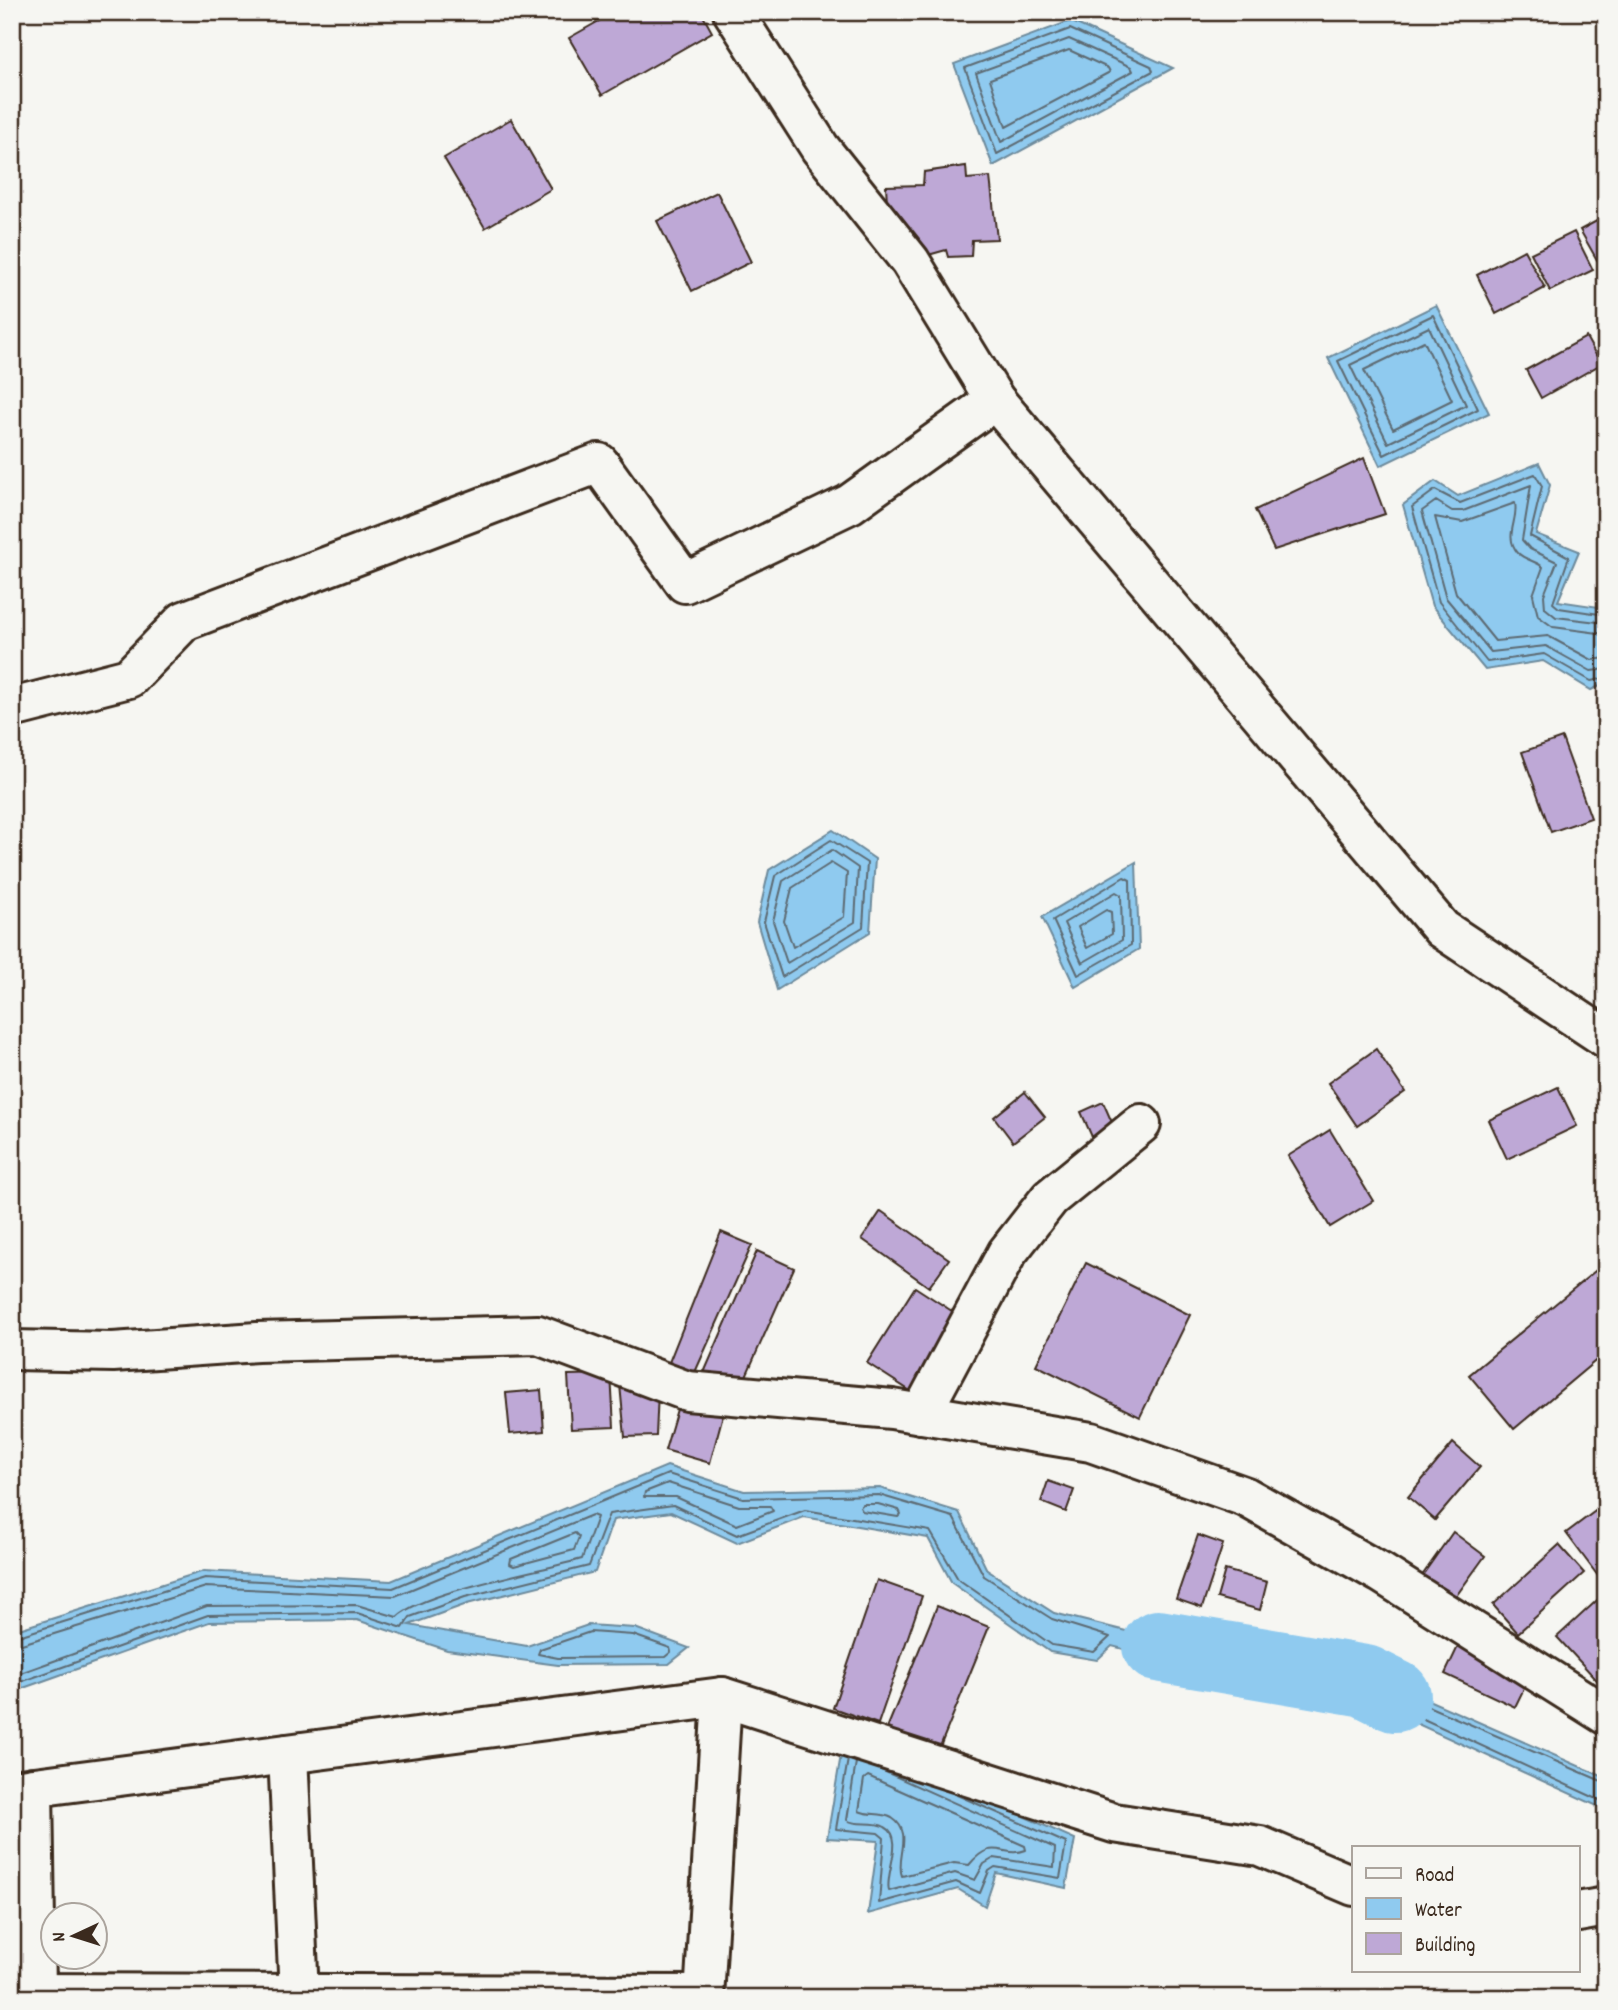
<svg xmlns="http://www.w3.org/2000/svg" width="1618" height="2010" font-family="Dekko,sans-serif">
<style>
.water{fill:#8fcaef;stroke:#6d8a9b;stroke-width:2}
.lines{fill:none;stroke-linecap:round;stroke-linejoin:round}
.shore{stroke:#5d6a72;stroke-width:2}
.river{stroke:#8fcaef;stroke-width:72}
.building{fill:#bea8d6;stroke:#3b2a1e;stroke-width:2}
.minor-casing{stroke:#3b2a1e;stroke-width:44}
.minor{stroke:#f6f6f2;stroke-width:38}
</style>
<rect width="100%" height="100%" fill="#f6f6f2"/>
<filter id="ink" filterUnits="userSpaceOnUse"><feTurbulence type="fractalNoise" baseFrequency=".0143" numOctaves="2"/><feDisplacementMap in="SourceGraphic" scale="14" xChannelSelector="R" yChannelSelector="G"/><feConvolveMatrix kernelMatrix="1 2 1 2 8 2 1 2 1" color-interpolation-filters="sRGB"/></filter>
<g filter="url(#ink)">
<!-- water -->
<g class="water">
<polygon points="1070,21 1173,68 993,166 954,64"/>
<polygon points="1436,305 1489,413 1380,466 1328,358"/>
<polygon points="1539,463 1550,485 1536,534 1579,551 1558,601 1606,608 1606,683 1591,690 1543,661 1485,670 1432,606 1403,505 1435,481 1458,496"/>
<polygon points="833,830 875,859 870,932 777,990 757,922 769,870"/>
<polygon points="1136,862 1139,949 1075,987 1042,917"/>
<polygon points="667,1466 744,1491 880,1488 959,1512 987,1570 1054,1613 1154,1638 1278,1634 1606,1778 1606,1810 1278,1660 1202,1669 1112,1646 1097,1660 1050,1652 952,1583 928,1538 804,1517 737,1543 671,1512 613,1520 595,1572 467,1604 409,1625 527,1646 588,1625 635,1628 689,1648 669,1664 558,1665 447,1650 357,1620 209,1622 12,1692 12,1632 19,1629 204,1571 391,1581"/>
<polygon points="844,1737 1075,1839 1066,1888 996,1873 985,1906 958,1889 868,1914 878,1841 827,1838"/>
</g>
<g class="lines">
<!-- shore -->
<g class="shore">
<polygon points="1070,29 1151,66 1153,71 997,154 965,68"/>
<polygon points="1069,39 1131,67 1133,71 1001,142 976,73"/>
<polygon points="1069,50 1108,68 1110,72 1006,127 990,79"/>
<polygon points="1433,315 1478,409 1384,455 1338,361"/>
<polygon points="1429,327 1466,405 1388,443 1350,365"/>
<polygon points="1424,341 1452,400 1393,429 1364,370"/>
<polyline points="1606,615 1559,608 1553,603 1569,557 1530,536 1542,486 1535,474 1460,503 1435,490 1412,507 1439,602 1487,662 1544,654 1591,681 1606,678"/>
<polyline points="1606,623 1556,617 1545,608 1544,595 1557,562 1530,549 1522,540 1531,485 1463,511 1452,511 1436,501 1422,511 1446,598 1491,652 1546,646 1591,671 1606,669"/>
<path d="M1606,634L1553,627L1538,616L1533,595L1543,567C1536,561 1525,560 1518,553C1503,536 1519,520 1515,503L1462,522L1435,517L1456,593L1495,641L1548,636L1592,660L1606,658"/>
<polygon points="831,840 867,863 863,927 782,977 764,922 775,876"/>
<polygon points="832,850 858,868 855,922 787,963 773,921 783,881"/>
<polygon points="831,863 847,873 844,917 793,947 784,921 792,888"/>
<polygon points="1124,877 1130,880 1131,945 1078,975 1053,920"/>
<polygon points="1116,892 1121,895 1122,940 1082,963 1064,923"/>
<polygon points="1106,910 1111,912 1112,934 1087,948 1078,927"/>
<polygon points="668,1483 739,1506 770,1506 773,1511 737,1525 676,1497 644,1497 645,1492"/>
<polygon points="863,1504 878,1504 899,1510 901,1514 898,1517 862,1511 860,1507"/>
<polygon points="575,1533 579,1537 574,1550 514,1566 510,1564 511,1559"/>
<polygon points="590,1632 633,1635 670,1648 671,1652 665,1657 558,1658 538,1654 540,1649"/>
<polyline points="12,1638 205,1578 393,1588 668,1474 743,1498 879,1495 953,1517 984,1576 1052,1619 1110,1637 1094,1652 1052,1645 958,1579 930,1531 805,1510 737,1535 673,1505 609,1514 589,1566 465,1597 410,1617 403,1628 357,1613 208,1615 12,1685"/>
<path d="M12,1647L206,1587L395,1596L592,1515L597,1517L582,1559C541,1571 424,1591 397,1617L357,1605L207,1606L12,1676"/>
<polyline points="848,1759 836,1829 878,1833 884,1838 879,1903 956,1882 980,1893 989,1871 995,1867 1060,1878 1066,1843 957,1795"/>
<path d="M856,1762L847,1820C857,1827 873,1820 885,1827C906,1838 884,1874 889,1891L955,1873L975,1880L984,1864L994,1858L1054,1867L1055,1848L879,1769"/>
<path d="M868,1776L1025,1846L1026,1850C1002,1859 994,1835 969,1865L954,1863L902,1876C895,1858 915,1833 892,1818C881,1812 869,1816 859,1811L864,1779Z"/>
<polyline points="1606,1783 1277,1641 1161,1648 1163,1652 1203,1662 1280,1653 1606,1803"/>
</g>
<!-- river -->
<polyline class="river" points="1158,1646 1365,1681 1395,1696"/>
</g>
<!-- building -->
<g class="building">
<polygon points="615,12 701,12 712,32 602,95 569,38"/>
<polygon points="1606,107 1606,126 1597,115"/>
<polygon points="511,119 551,189 485,228 444,158"/>
<polygon points="966,166 967,179 990,177 997,239 972,240 971,256 948,257 946,250 921,257 888,219 886,186 923,185 924,172"/>
<polygon points="717,192 751,262 692,291 657,221"/>
<polygon points="1606,216 1606,255 1597,260 1580,230"/>
<polygon points="1574,232 1593,270 1550,291 1531,253"/>
<polygon points="1524,250 1545,288 1496,314 1477,275"/>
<polygon points="1586,337 1601,364 1541,398 1526,370"/>
<polygon points="1364,458 1385,514 1274,550 1255,510"/>
<polygon points="1562,738 1591,818 1551,832 1522,752"/>
<polygon points="1376,1049 1405,1092 1357,1126 1328,1083"/>
<polygon points="1558,1087 1577,1126 1507,1159 1489,1120"/>
<polygon points="1025,1092 1045,1117 1013,1142 994,1117"/>
<polygon points="1103,1102 1114,1127 1092,1137 1081,1112"/>
<polygon points="1330,1130 1373,1201 1330,1227 1288,1156"/>
<polygon points="881,1211 949,1259 929,1287 862,1239"/>
<polygon points="721,1232 752,1245 692,1379 666,1370"/>
<polygon points="757,1251 794,1268 739,1392 703,1375"/>
<polygon points="1606,1262 1606,1352 1514,1429 1469,1375"/>
<polygon points="1086,1263 1190,1315 1140,1417 1036,1365"/>
<polygon points="915,1287 961,1317 912,1392 867,1363"/>
<polygon points="611,1374 614,1427 571,1429 568,1375"/>
<polygon points="619,1374 658,1391 656,1436 625,1437"/>
<polygon points="541,1390 544,1431 510,1434 506,1393"/>
<polygon points="680,1399 724,1411 710,1463 665,1450"/>
<polygon points="1453,1443 1480,1467 1435,1520 1408,1497"/>
<polygon points="1048,1481 1074,1490 1066,1512 1041,1502"/>
<polygon points="1606,1503 1606,1577 1601,1580 1566,1533"/>
<polygon points="1453,1532 1485,1556 1451,1603 1419,1580"/>
<polygon points="1198,1535 1223,1544 1202,1608 1176,1599"/>
<polygon points="1559,1545 1584,1573 1518,1633 1493,1605"/>
<polygon points="1225,1570 1267,1582 1260,1610 1217,1598"/>
<polygon points="877,1580 922,1596 878,1724 833,1708"/>
<polygon points="1606,1592 1606,1690 1557,1637"/>
<polygon points="937,1606 989,1627 935,1759 883,1738"/>
<polygon points="1462,1638 1532,1672 1515,1707 1445,1674"/>
</g>
<g class="lines">
<!-- minor casing -->
<g class="minor-casing">
<g id="minor">
<polyline points="733,12 820,148 910,261 995,400 1442,929 1606,1038"/>
<polyline points="12,708 129,678 184,621 599,463 685,583 850,504 995,400"/>
<polyline points="12,1350 113,1352 257,1342 538,1335 687,1391 892,1409 1091,1442 1246,1497 1381,1573 1606,1715"/>
<polyline points="921,1414 1007,1253 1050,1198 1141,1124"/>
<polyline points="288,1754 299,1994"/>
<polyline points="33,1787 36,1993"/>
<polyline points="12,1790 722,1697 1114,1823 1260,1846 1354,1886"/>
<polyline points="1578,1912 1606,1907"/>
<polyline points="12,1993 704,1995"/>
<polyline points="704,1998 722,1697"/>
</g>
</g>
<!-- minor -->
<use href="#minor" class="minor"/>
</g>
</g>
<!-- margin -->
<rect width="1618" height="2010" fill="none" stroke="#f6f6f2" stroke-width="42"/>
<rect x="21" y="21" width="1576" height="1968" fill="none" stroke="#3b2a1e" stroke-width="2.5" filter="url(#ink)"/>
<!-- legend -->
<rect x="1352" y="1846" width="228" height="126" fill="#f6f6f2" stroke="#aba49d" stroke-width="2"/>
<rect x="1366" y="1868" width="35" height="10" fill="#f6f6f2" stroke="#aba49d" stroke-width="2"/>
<text x="1415" y="1881" font-size="21" fill="#3b2a1e">Road</text>
<rect x="1366" y="1898" width="35" height="21" fill="#8fcaef" stroke="#aba49d" stroke-width="2"/>
<text x="1415" y="1916" font-size="21" fill="#3b2a1e">Water</text>
<rect x="1366" y="1933" width="35" height="21" fill="#bea8d6" stroke="#aba49d" stroke-width="2"/>
<text x="1415" y="1951" font-size="21" fill="#3b2a1e">Building</text>
<!-- north arrow -->
<g transform="translate(74 1936) rotate(266)"><circle r="33" fill="#f6f6f2" stroke="#aba49d" stroke-width="2"/>
<path d="M0-5L12 26L0 18L-12 26Z" fill="#3b2a1e"/>
<text y="-10" font-size="19" font-weight="bold" text-anchor="middle" fill="#3b2a1e">N</text>
</g>
</svg>
